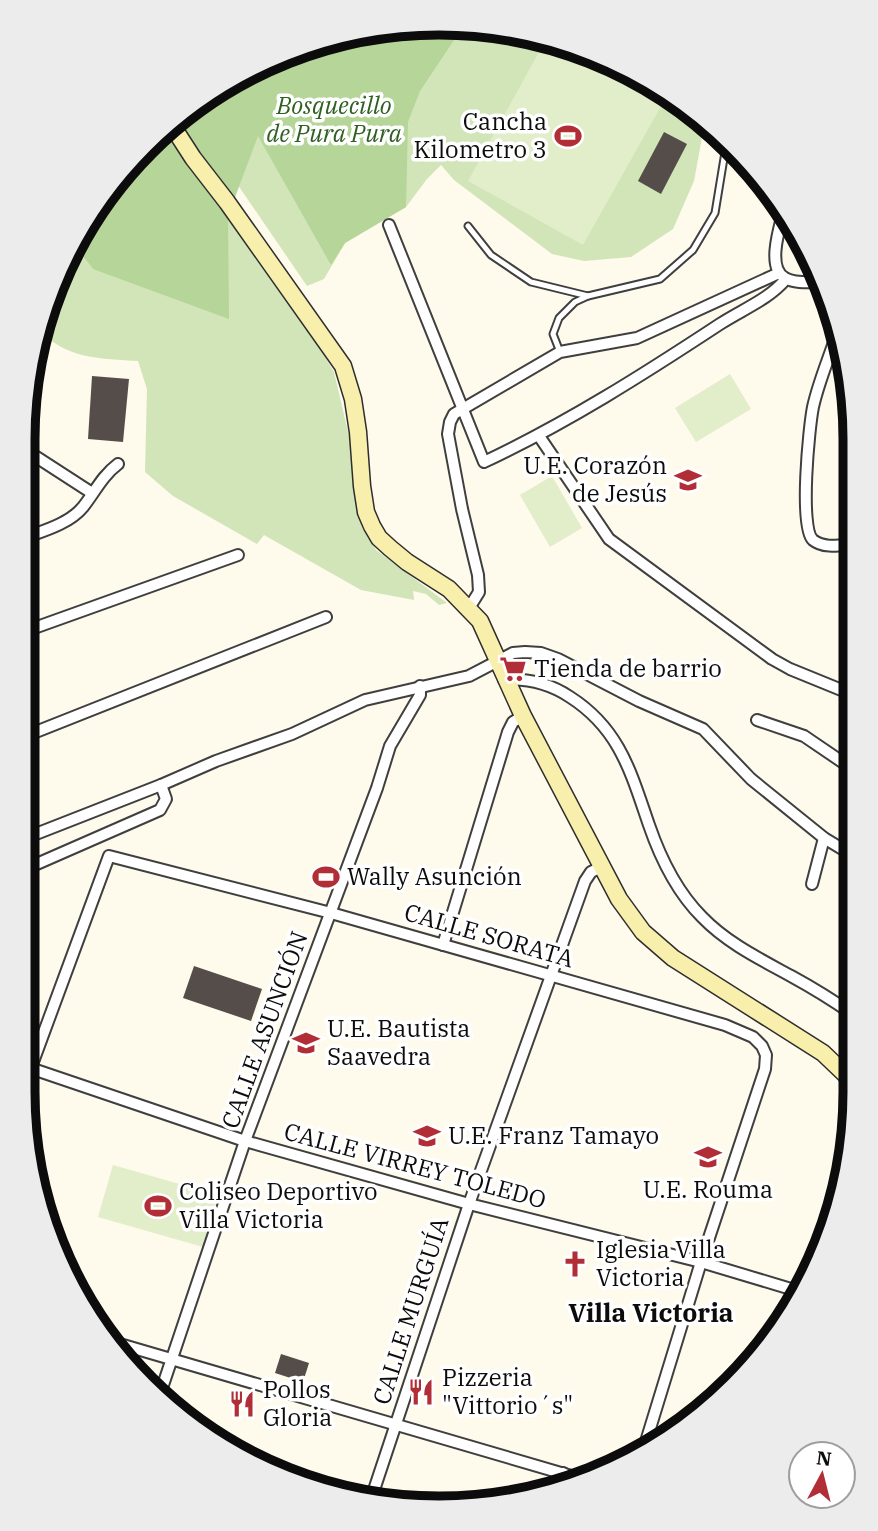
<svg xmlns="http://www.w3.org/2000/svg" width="878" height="1531" font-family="'IBM Plex Serif',serif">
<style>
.green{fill:#d1e5b9}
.forest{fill:#b5d599}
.pitch{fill:#e2edca}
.building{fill:#544d49}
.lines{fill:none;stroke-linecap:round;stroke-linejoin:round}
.lane-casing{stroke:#3f3f3f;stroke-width:9}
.street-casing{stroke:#3f3f3f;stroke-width:14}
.secondary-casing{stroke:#2e2e2e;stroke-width:19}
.lane{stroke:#fff;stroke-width:5}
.street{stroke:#fff;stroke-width:10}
.secondary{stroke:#f9efac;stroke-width:16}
.labels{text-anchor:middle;stroke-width:7;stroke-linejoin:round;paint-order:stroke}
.park-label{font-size:24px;font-style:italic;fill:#2f5f21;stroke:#fff}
.poi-label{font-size:24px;fill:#0c0c0c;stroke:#fff;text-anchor:start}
.street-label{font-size:24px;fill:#0c0c0c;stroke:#fff}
.neighbourhood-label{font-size:26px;font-weight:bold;fill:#0c0c0c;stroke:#fff}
.rim{fill:none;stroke:#0c0c0c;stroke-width:9}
</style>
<rect width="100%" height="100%" fill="#fefaec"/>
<!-- green -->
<g class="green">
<polygon points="357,31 520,31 670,93 705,121 694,181 673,229 631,257 584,261 552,254 454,180 441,165 427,179 406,207 345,243 324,279 307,286 192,118 207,93"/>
<path d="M228,216L298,312L334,372L349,436L356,502L362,528L376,550L447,603L439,605L426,594L413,591L414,600L361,590L264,535L257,544L173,496L145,472L147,389L138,361C104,359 61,359 40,328L45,306L74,245L93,269Z"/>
</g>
<!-- forest -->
<polygon class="forest" points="357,31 460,31 420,91 408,122 406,207 345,243 331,265 258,136 228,216 229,319 93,269 74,245 93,208 207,93"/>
<!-- pitch -->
<g class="pitch">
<polygon points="545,41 669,92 583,245 468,181"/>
<polygon points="730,374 751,409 696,442 675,408"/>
<polygon points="552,476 582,528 550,547 520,495"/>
<polygon points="113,1165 218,1195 203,1247 98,1217"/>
</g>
<!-- building -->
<g class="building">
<polygon points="664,132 687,144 661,194 638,181"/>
<polygon points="92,376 129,379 123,442 88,439"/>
<polygon points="194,966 262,989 251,1021 183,998"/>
<polygon points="281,1354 309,1363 303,1382 275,1373"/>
</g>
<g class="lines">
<!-- lane casing -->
<g class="lane-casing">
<g id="lane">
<polyline points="468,226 491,255 531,282 588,296"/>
<polyline points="560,352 553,334 559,318 575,302 588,296 660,279 693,250 715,213 727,140"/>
</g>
</g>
<!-- street casing -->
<g class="street-casing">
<g id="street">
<path d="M784,210C780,226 766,268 785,278C795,284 811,282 823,282"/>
<path d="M389,225L484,462C567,423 644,374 720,324C743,309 768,300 786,279"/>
<path d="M838,330C830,356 819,380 813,407C809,427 799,528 813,540C824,549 841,545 854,544"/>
<polyline points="539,436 609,539 772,659 790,669 844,691"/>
<polyline points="24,449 92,493"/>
<path d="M24,538C43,531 69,524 83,507C95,492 102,476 118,464"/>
<polyline points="854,580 849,598 854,608"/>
<polyline points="469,608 479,592 478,575 462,509 448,434 450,422 454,414 560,352 637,338 779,273"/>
<polyline points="23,632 238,555"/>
<path d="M504,680C528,678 550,684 570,697C620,729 631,773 649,825C660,857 678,893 702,917C727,943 760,959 791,976C813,988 834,1001 854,1015"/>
<polyline points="757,720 804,736 854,770"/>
<polyline points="23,737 326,617"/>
<polyline points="23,839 161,785 216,761 292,734 365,700 469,676 513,653 525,652 541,653 558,659 639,701 703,729 751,779 824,838 854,856"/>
<polyline points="23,870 160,810 166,799 161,785"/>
<polyline points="812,884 824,838"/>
<polyline points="443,945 508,732 513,722 523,716"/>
<polyline points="24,1066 245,1141 469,1204 701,1262 801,1292"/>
<polyline points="23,1089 109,856 331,913 725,1025 753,1037 762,1046 766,1055 765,1069 701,1262 644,1448"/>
<polyline points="106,1340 585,1480"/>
<polyline points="160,1394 245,1141 377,788 390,746 420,695 420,686"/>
<polyline points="558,1489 563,1473"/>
<polyline points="371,1499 469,1204 585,881 591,872 601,867"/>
</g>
</g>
<!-- secondary casing -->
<g class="secondary-casing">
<polyline id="secondary" points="173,127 193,158 227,202 343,366 353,399 358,432 362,486 366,512 372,526 379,538 390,548 407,562 449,589 480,621 523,716 619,899 643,932 673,958 823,1053 846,1075 854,1089"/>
</g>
<!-- lane -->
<use href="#lane" class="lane"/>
<!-- street -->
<use href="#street" class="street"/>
<!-- secondary -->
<use href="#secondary" class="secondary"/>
</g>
<!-- icons -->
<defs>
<g id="stadium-bare" transform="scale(2.1)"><path d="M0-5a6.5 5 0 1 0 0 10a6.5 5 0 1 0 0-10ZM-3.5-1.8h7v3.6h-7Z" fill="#b22e37" stroke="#fff" stroke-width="2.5" paint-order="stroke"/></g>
<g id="school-bare" transform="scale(2.1)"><path d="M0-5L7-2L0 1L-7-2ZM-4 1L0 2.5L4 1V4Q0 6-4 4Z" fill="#b22e37" stroke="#fff" stroke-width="2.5" paint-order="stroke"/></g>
<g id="supermarket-bare" transform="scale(2.1)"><path d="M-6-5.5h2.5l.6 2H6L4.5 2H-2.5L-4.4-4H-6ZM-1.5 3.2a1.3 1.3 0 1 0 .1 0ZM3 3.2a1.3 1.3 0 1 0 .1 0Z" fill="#b22e37" stroke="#fff" stroke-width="2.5" paint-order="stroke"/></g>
<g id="church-bare" transform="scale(2.1)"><path d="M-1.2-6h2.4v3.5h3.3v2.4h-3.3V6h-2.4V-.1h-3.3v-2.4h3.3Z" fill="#b22e37" stroke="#fff" stroke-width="2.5" paint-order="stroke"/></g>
<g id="restaurant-bare" transform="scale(2.1)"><path d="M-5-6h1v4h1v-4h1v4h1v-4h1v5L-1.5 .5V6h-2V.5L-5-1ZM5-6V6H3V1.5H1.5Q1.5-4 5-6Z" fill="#b22e37" stroke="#fff" stroke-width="2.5" paint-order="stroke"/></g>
</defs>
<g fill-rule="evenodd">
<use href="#stadium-bare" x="568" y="136"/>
<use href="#school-bare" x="688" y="480"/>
<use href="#supermarket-bare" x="513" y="669"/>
<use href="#stadium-bare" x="326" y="877"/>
<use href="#school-bare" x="306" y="1043"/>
<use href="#school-bare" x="427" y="1136"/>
<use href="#school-bare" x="708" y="1157"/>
<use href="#stadium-bare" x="158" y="1206"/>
<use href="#church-bare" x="575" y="1264"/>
<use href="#restaurant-bare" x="421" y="1392"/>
<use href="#restaurant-bare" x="242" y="1404"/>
</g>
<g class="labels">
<!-- park labels -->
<g class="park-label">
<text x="334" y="114">Bosquecillo<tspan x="334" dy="28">de Pura Pura</tspan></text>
</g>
<!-- poi labels -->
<g class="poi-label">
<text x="547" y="130" text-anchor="end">Cancha<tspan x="547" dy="28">Kilometro 3</tspan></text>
<text x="667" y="474" text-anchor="end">U.E. Corazón<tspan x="667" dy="28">de Jesús</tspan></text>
<text x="534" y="677">Tienda de barrio</text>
<text x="347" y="885">Wally Asunción</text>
<text x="327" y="1037">U.E. Bautista<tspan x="327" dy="28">Saavedra</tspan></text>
<text x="448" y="1144">U.E. Franz Tamayo</text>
<text x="708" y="1198" text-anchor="middle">U.E. Rouma</text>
<text x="179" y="1200">Coliseo Deportivo<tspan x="179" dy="28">Villa Victoria</tspan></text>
<text x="596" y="1258">Iglesia Villa<tspan x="596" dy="28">Victoria</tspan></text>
<text x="442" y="1386">Pizzeria<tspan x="442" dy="28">"Vittorio´s"</tspan></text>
<text x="263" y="1398">Pollos<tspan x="263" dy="28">Gloria</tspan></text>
</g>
<!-- street labels -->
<g class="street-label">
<text transform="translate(489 936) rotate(16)" y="8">CALLE SORATA</text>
<text transform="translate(265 1030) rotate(-70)" y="8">CALLE ASUNCIÓN</text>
<text transform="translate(415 1166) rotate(15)" y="8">CALLE VIRREY TOLEDO</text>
<text transform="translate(411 1311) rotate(-72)" y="8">CALLE MURGUÍA</text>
</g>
<!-- neighbourhood labels -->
<g class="neighbourhood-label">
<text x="651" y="1322">Villa Victoria</text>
</g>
</g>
<!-- crop -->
<path d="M0 0H878V1531H0ZM439 35H439A404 404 0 0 1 843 439V1092A404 404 0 0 1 439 1496H439A404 404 0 0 1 35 1092V439A404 404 0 0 1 439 35Z" fill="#ececec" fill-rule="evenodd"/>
<path class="rim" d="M439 35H439A404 404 0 0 1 843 439V1092A404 404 0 0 1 439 1496H439A404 404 0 0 1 35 1092V439A404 404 0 0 1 439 35Z"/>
<!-- north arrow -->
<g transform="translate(822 1475) rotate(7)"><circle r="33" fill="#ffffff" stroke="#9e9e9e" stroke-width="2"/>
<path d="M0-5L12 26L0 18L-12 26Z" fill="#b22e37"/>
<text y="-10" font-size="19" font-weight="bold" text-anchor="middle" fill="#0c0c0c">N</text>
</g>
</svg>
